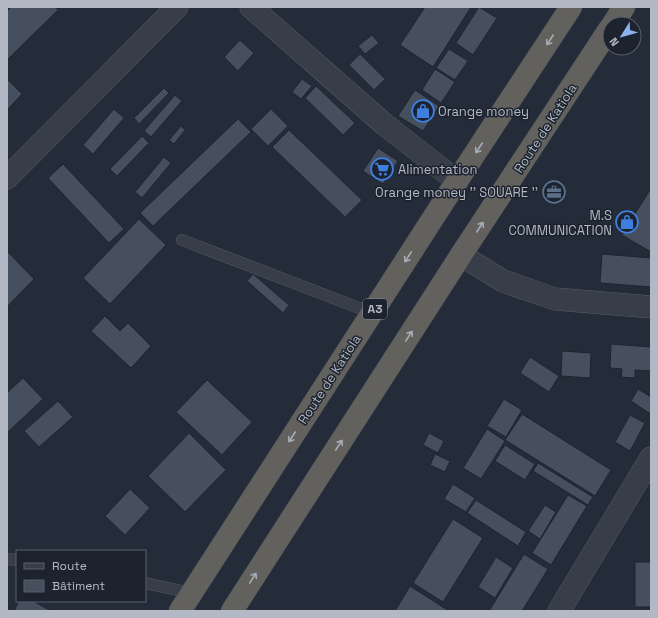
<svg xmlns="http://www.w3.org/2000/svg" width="658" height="618" font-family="'Space Grotesk',sans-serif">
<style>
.building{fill:#454f5d;stroke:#1e2530}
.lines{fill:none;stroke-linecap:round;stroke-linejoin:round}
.service-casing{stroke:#555c67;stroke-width:12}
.minor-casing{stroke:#555c67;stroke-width:23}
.trunk-casing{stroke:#424954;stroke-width:23}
.service{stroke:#373e49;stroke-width:11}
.minor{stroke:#373e49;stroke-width:22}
.trunk{stroke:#62615e;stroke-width:22}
.oneway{stroke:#a6acb6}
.labels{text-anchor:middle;stroke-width:3;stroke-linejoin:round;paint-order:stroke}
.shield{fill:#1c232e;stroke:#858c98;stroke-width:1}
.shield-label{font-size:12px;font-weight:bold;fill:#b2b9c5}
.poi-label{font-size:13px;fill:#b2b9c5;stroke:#1c232e;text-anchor:start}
.street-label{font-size:13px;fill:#b2b9c5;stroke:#1c232e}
</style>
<rect width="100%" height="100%" fill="#232c38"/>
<!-- building -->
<g class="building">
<polygon points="11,7 55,7 58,10 7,60 7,11"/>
<polygon points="425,7 471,7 433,67 400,45"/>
<polygon points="479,7 497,18 473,55 456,43"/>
<polygon points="372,35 379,43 365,54 358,46"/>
<polygon points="240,40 254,53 238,71 224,57"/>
<polygon points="449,49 468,61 455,80 436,68"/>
<polygon points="360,54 385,79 374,90 349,65"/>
<polygon points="435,69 455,82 441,103 422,90"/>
<polygon points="7,79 22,94 8,109 7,108"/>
<polygon points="302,79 312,86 301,99 292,92"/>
<polygon points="316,86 355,123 343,135 305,98"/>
<polygon points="164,88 169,93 139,124 134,118"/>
<polygon points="415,90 439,106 423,131 398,116"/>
<polygon points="175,95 182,101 151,137 144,131"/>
<polygon points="114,109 124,118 93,154 83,145"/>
<polygon points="271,109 288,126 268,146 251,129"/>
<polygon points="238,119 251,132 153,226 140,213"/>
<polygon points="181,126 185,130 174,144 169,140"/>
<polygon points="289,130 362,200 345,217 272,147"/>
<polygon points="142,136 149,143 117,176 110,169"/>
<polygon points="378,148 398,161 383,184 363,171"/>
<polygon points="164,157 171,163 142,198 135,192"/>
<polygon points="63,164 124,229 109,243 48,178"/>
<polygon points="651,188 651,252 622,235"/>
<polygon points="139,219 166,245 110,304 83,278"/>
<polygon points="7,251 34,279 7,307"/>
<polygon points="602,254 651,258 651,287 600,283"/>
<polygon points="253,274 289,305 283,313 247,281"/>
<polygon points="105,316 120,331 128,323 151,346 131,368 91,331"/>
<polygon points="611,344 651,347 651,371 635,370 635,378 621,377 622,369 610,368"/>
<polygon points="562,351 591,353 590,378 561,376"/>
<polygon points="530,357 559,376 549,392 520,373"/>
<polygon points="23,378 43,399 7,433 7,393"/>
<polygon points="207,380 252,422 222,455 176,412"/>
<polygon points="638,389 651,397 651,411 649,413 631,401"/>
<polygon points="504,399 522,410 506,437 487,426"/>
<polygon points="58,401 73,417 39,447 24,431"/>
<polygon points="522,414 611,470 595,496 505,440"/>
<polygon points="630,415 645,423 630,451 615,442"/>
<polygon points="487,429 505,441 481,479 463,468"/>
<polygon points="189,433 226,470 185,512 148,476"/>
<polygon points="429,433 444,441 438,453 423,445"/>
<polygon points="505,445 535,464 525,480 495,461"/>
<polygon points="435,454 450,461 445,472 430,465"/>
<polygon points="538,463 593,497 588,505 533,471"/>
<polygon points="453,484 475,498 466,512 444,499"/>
<polygon points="130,489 150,508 125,535 105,516"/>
<polygon points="568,495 587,506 551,565 532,553"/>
<polygon points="476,500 526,532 518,546 467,513"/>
<polygon points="545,505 556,512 540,539 528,531"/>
<polygon points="453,519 483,538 443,602 413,583"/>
<polygon points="524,554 548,569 522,611 489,611"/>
<polygon points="496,557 513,568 495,598 478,587"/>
<rect x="635" y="562" width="16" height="45"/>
<polygon points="410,586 449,611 395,611"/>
<polygon points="19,601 33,601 51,611 14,611"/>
</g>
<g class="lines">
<!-- service casing -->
<g class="service-casing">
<g id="service">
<polyline points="182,240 372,313"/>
<polyline points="7,559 17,560"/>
<polyline points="145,583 191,593"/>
</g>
</g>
<!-- minor casing -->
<g class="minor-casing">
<g id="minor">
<polyline points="251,7 384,124 457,181"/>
<polyline points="7,178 177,7"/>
<polyline points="461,255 503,281 555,299 651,307"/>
<polyline points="559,611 651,458"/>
</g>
</g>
<!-- trunk casing -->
<g class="trunk-casing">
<g id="trunk">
<polyline points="613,24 624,7"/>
<polyline points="180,611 457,181 571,7"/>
<polyline points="232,611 461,255 610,28"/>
</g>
</g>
<!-- service -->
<use href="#service" class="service"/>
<!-- minor -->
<use href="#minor" class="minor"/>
<!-- trunk -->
<use href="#trunk" class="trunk"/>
</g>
<!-- one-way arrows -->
<defs><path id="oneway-shaft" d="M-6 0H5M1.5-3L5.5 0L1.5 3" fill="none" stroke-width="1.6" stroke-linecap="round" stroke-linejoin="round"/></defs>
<g class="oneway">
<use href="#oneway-shaft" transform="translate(550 40) rotate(123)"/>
<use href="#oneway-shaft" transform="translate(479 148) rotate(123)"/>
<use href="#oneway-shaft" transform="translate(480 227) rotate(-57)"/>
<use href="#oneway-shaft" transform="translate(408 257) rotate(123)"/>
<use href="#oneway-shaft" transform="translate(409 336) rotate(-57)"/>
<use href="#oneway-shaft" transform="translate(292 437) rotate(123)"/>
<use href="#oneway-shaft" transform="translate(339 445) rotate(-57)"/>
<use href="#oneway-shaft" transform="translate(253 578) rotate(-57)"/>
</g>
<!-- icons -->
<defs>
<g id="shop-ring" transform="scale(1.15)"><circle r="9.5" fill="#1c232e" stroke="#3f7fe0" stroke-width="1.5"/><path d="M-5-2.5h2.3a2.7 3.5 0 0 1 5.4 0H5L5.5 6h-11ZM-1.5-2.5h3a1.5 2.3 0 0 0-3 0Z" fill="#3f7fe0"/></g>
<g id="supermarket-ring" transform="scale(1.15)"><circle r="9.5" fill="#1c232e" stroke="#3f7fe0" stroke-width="1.5"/><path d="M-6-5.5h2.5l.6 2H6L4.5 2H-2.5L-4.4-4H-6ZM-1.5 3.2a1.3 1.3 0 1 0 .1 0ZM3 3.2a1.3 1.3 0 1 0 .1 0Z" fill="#3f7fe0"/></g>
<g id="office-ring" transform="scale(1.15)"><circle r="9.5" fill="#1c232e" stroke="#5c6f8a" stroke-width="1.5"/><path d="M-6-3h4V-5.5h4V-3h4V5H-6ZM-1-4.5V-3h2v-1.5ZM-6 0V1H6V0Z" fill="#5c6f8a"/></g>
</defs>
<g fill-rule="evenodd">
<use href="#shop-ring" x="423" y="111"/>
<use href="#supermarket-ring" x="382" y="169"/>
<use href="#office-ring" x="554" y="192"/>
<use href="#shop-ring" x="627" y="222"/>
</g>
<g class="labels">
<!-- shield labels -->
<rect class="shield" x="363" y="299" width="24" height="20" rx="3"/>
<g class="shield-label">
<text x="375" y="313">A3</text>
</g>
<!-- poi labels -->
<g class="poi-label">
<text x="438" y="116">Orange money</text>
<text x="398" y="174">Alimentation</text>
<text x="538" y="197" text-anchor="end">Orange money '' SOUARE ''</text>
<text x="612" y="220" text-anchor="end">M.S<tspan x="612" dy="15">COMMUNICATION</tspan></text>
</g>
<!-- street labels -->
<g class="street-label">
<text transform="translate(545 128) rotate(-57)" y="5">Route de Katiola</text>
<text transform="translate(329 379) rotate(-57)" y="5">Route de Katiola</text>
</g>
</g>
<!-- border -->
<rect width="658" height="618" fill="none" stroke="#b2b9c5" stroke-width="16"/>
<!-- legend -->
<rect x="16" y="550" width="130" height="52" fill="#1c232e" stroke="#585f6a"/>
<rect x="24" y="563" width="20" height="6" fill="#373e49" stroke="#585f6a"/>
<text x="52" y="570" font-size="12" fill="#b2b9c5">Route</text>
<rect x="24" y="580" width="20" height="12" fill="#454f5d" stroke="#585f6a"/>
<text x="52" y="590" font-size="12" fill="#b2b9c5">Bâtiment</text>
<!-- north arrow -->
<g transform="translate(622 36) rotate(233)"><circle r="19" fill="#1c232e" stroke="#585f6a"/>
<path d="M0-3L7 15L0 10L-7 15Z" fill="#8cb1f0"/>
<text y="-6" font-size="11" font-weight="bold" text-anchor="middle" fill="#b2b9c5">N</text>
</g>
</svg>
